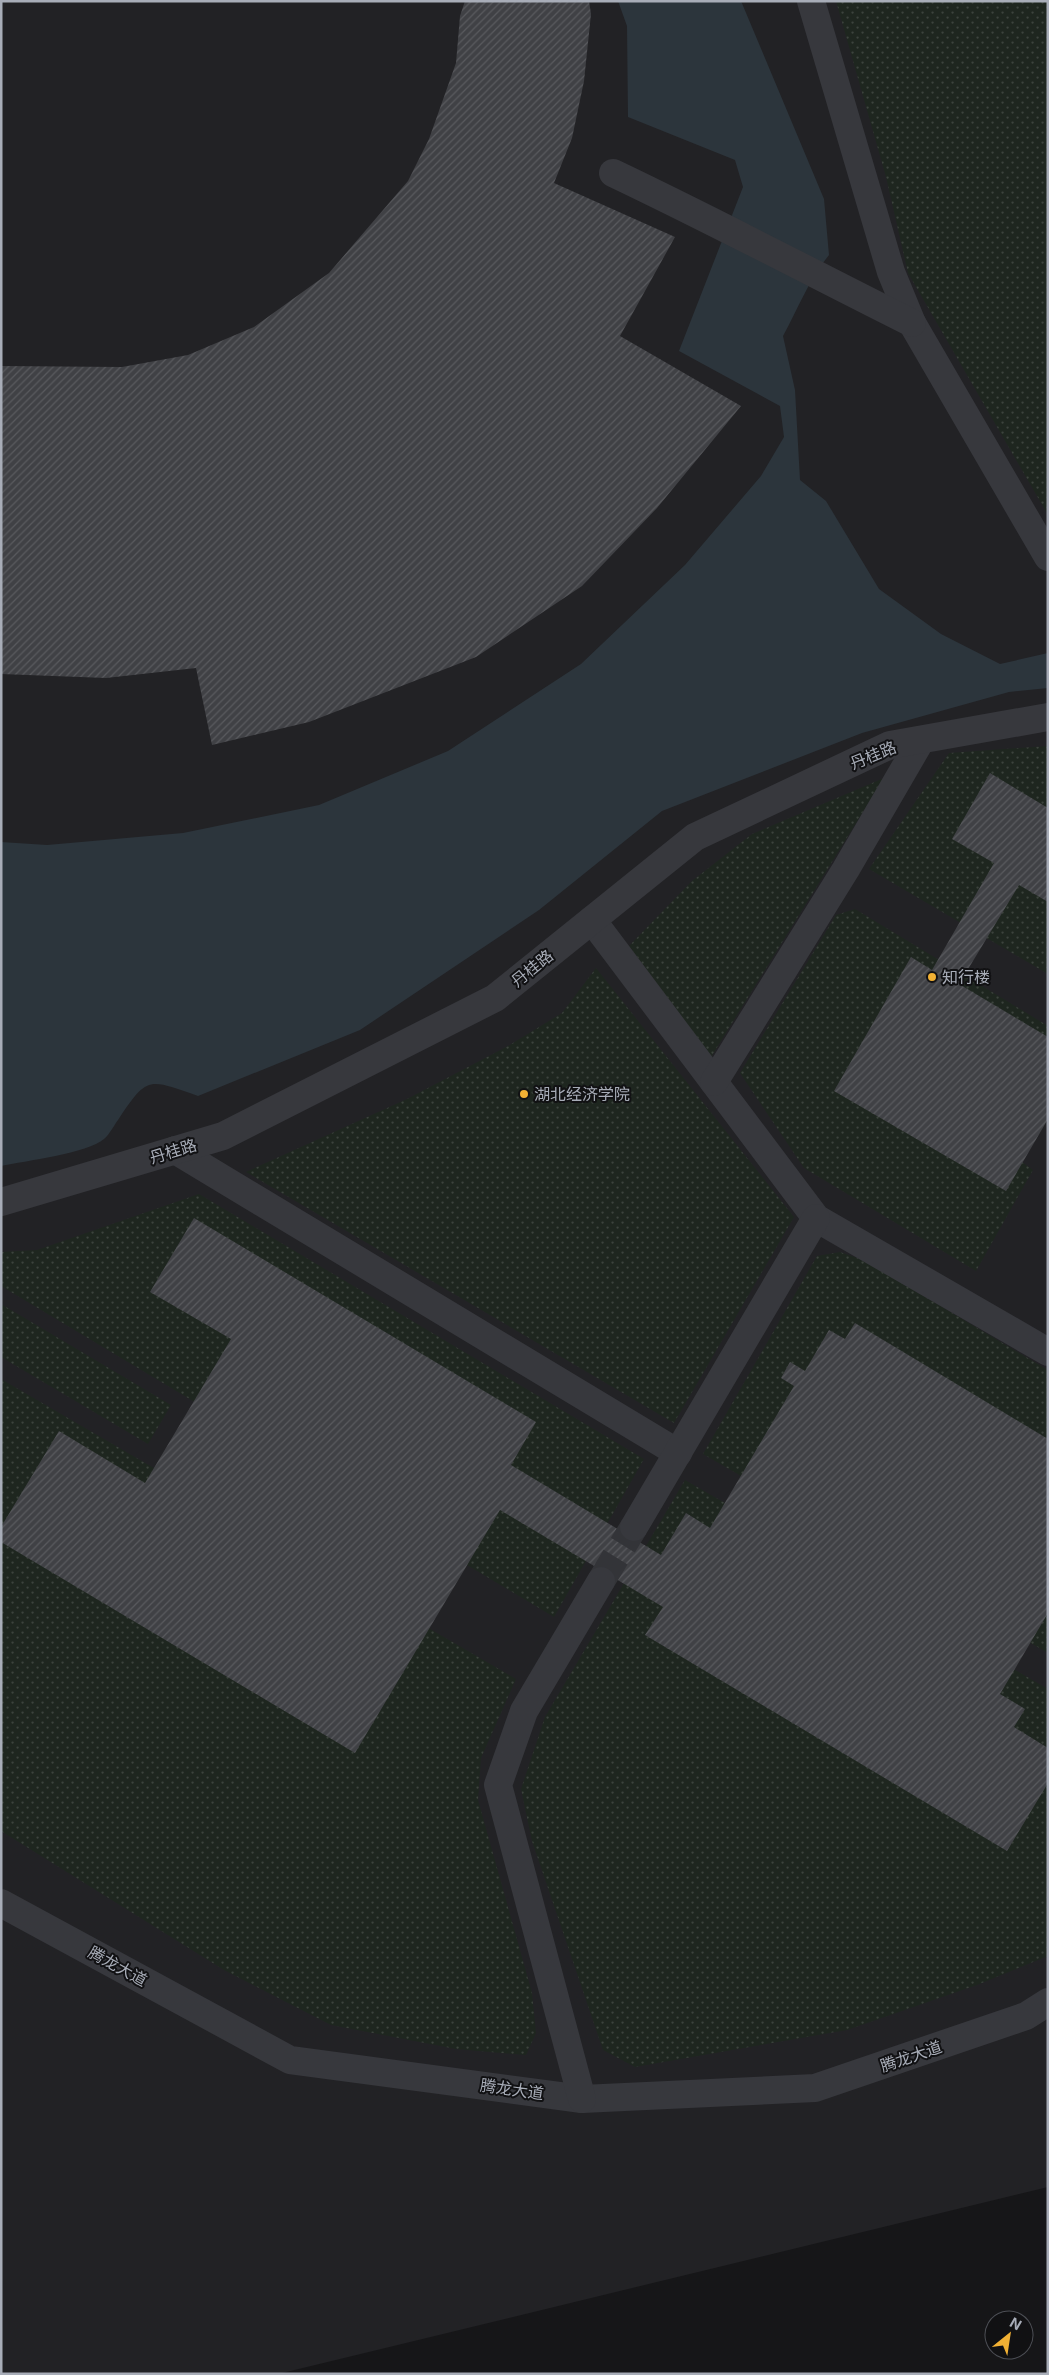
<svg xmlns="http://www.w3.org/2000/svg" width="1049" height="2375" font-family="Inter,'Noto Sans SC',sans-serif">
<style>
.built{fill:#222225}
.grass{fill:url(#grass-dots)}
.water{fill:#2c353c}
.building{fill:url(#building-hatch)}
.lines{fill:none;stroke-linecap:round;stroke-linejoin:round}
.minor-tunnel{stroke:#333438;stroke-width:28;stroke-dasharray:28 14;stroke-linecap:butt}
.minor{stroke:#37383d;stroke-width:28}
.poi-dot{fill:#f2b134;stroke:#111113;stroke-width:2}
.labels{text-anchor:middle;stroke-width:4;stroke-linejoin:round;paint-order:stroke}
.street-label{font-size:16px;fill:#a8adb8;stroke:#111113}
.poi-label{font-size:16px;fill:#a8adb8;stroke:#111113;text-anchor:start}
</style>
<defs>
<pattern id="grass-dots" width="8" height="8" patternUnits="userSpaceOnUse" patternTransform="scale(1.25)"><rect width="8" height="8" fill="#1e261f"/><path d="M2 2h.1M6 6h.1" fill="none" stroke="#3c433d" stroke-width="1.8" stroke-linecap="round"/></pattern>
<pattern id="building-hatch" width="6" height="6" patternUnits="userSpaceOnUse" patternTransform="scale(1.25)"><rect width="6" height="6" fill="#404145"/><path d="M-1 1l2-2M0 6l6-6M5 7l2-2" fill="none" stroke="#595a5e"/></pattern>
</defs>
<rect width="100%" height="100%" fill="#161618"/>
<!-- built -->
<polygon class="built" points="1,1 1048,1 1048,2187 278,2374 1,2374"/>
<!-- grass -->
<g class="grass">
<polygon points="836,1 1048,1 1048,515 908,273 886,177"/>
<polygon points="1048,746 1048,974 869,869 949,753"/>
<polygon points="884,778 711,1057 629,946 692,881 752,834"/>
<polygon points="855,909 1048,1026 1048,1119 1022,1162 1033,1170 976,1271 804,1168 740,1073 836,915"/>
<polygon points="596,968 794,1217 674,1423 246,1172 407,1099 508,1046 562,1013"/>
<polygon points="199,1194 644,1459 554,1617 1,1286 1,1252 37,1250"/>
<polygon points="840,1252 863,1260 1048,1370 1048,1653 703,1454 817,1256"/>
<polygon points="1,1304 171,1405 148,1444 1,1357"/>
<polygon points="1,1379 516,1679 481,1758 478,1800 532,1993 536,2033 526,2055 456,2049 331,2025 224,1970 1,1831"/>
<polygon points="685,1480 1048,1689 1048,1956 977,1985 847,2030 635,2067 603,2050 532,1841 521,1789 545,1717"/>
</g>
<!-- water -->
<path class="water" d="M618,1H741L824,199L829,255C809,279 798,309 783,336L795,390L800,480L826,501L879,589L941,634L1000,664L1048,653V688L1009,692L862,733L662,811L539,910L360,1030L198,1096C148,1079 148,1075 118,1120C114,1125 110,1134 104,1139C88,1153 25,1161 1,1166V842L47,845L183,833L319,805L448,751L581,664L685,565L761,476L784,437L780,406L679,351L743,187L735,160L628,117L627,26Z"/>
<!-- building -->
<g class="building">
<polygon points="465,1 589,1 591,14 584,81 572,138 554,183 675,237 620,336 741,406 657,508 582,586 476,657 309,722 212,745 196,668 106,678 1,674 1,366 122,367 188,355 254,327 329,273 408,181 429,139 456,63 460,16"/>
<polygon points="990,773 1048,808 1048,902 1019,885 959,984 1048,1037 1048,1119 1006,1191 834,1091 911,957 932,970 994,863 952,839"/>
<polygon points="194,1218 536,1422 511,1465 661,1555 686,1513 710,1528 794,1386 781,1378 790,1362 805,1371 829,1330 845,1339 855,1323 1048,1439 1048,1613 1000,1694 1025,1709 1014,1727 1048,1748 1048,1783 1007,1851 645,1635 663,1607 500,1510 355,1753 1,1542 1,1527 59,1431 145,1483 231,1339 150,1292"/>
</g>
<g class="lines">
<!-- minor-tunnel -->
<polyline class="minor-tunnel" points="601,1581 634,1527"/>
<!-- minor -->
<g class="minor">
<polyline points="811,1 891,272 912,323 1048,557"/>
<path d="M613,173C714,221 812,273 912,323"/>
<polyline points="592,920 816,1218 1048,1352"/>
<polyline points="714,1082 846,869 921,740"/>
<polyline points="175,1150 678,1453"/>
<polyline points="1,1202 223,1136 495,998 695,837 890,745 1048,717"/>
<polyline points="634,1527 816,1218"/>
<polyline points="1,1903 290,2060 582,2099 815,2088 1026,2016 1048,2002"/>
<polyline points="582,2099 498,1785 524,1711 601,1581"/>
</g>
</g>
<!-- markers -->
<g class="poi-dot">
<circle cx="932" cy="977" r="5"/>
<circle cx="524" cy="1094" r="5"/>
</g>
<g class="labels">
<!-- street labels -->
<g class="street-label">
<text transform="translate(873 755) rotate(-22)" y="6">丹桂路</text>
<text transform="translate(532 968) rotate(-39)" y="6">丹桂路</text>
<text transform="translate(173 1151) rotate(-17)" y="6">丹桂路</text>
<text transform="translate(118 1966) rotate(29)" y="6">腾龙大道</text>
<text transform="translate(911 2056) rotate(-19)" y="6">腾龙大道</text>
<text transform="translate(512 2089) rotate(8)" y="6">腾龙大道</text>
</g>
<!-- poi labels -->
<g class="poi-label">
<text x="942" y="983">知行楼</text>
<text x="534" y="1100">湖北经济学院</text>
</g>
</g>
<!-- border -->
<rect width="1049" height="2375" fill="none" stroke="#a8adb8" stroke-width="5"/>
<!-- north arrow -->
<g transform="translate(1009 2335) rotate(30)"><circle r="24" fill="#111113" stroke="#4d4f55"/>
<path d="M0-4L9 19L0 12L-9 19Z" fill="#f2b134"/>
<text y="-8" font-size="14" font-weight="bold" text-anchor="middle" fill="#a8adb8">N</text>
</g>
</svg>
